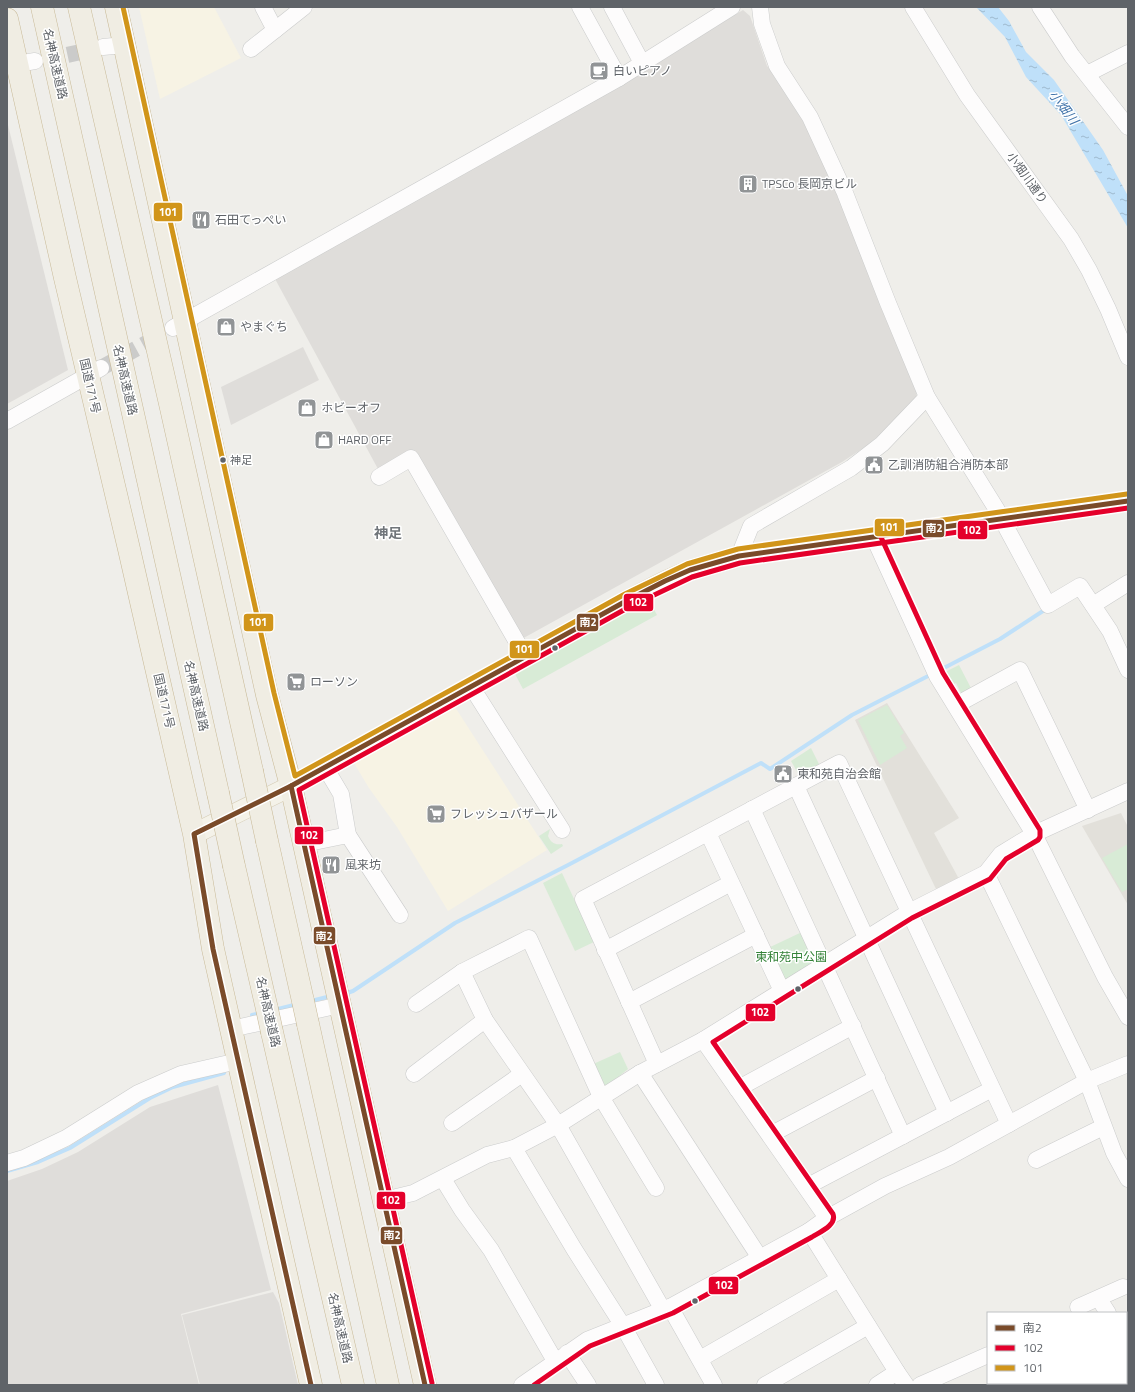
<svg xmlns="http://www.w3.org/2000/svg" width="1135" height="1392" font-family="'Titillium Web','Noto Sans JP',sans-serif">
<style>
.commercial{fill:#f7f3e4}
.industrial{fill:#dfddda}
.education{fill:#e2e0da}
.green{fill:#d8ebd6}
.water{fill:url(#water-ripples)}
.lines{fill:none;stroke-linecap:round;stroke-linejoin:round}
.stream{stroke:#bfe0f9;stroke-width:4}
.minor-tunnel{stroke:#cbcbca;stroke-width:16;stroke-dasharray:16 8;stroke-linecap:butt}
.minor-casing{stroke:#cbcccc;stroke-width:17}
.major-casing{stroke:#d7ceb8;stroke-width:21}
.highway-casing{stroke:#c8b996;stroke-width:23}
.minor{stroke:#fdfcfc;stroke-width:16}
.major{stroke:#f4f2e9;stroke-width:20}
.highway{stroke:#f0ede3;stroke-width:22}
.highway-bridge-casing{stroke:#c8b996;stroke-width:23;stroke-linecap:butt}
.highway-bridge{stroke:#f0ede3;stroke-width:22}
.bus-1-casing{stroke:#fff;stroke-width:8}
.bus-2-casing{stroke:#fff;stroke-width:8}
.bus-3-casing{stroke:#fff;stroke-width:8}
.bus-1{stroke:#7a4b2a;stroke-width:5}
.bus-2{stroke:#e4002b;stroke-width:5}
.bus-3{stroke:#d1951a;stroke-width:5}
.bus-dot{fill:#5f6368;stroke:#fff;stroke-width:1.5}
.labels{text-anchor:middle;stroke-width:3;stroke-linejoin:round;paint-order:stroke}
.bus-label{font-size:11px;fill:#5f6368;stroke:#fff;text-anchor:start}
.street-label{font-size:12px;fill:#5f6368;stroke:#fff}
.poi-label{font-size:12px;fill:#5f6368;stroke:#fff;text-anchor:start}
.park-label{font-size:12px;fill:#348238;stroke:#fff}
.water-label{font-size:13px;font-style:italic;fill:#4174aa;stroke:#fff}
.quarter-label{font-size:14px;font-weight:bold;fill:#70757a;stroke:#fff}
.line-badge{stroke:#fff;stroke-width:1.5}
.badge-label{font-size:11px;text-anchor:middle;font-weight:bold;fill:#fff}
</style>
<defs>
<pattern id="water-ripples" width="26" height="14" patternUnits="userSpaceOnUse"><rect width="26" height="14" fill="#bfe0f9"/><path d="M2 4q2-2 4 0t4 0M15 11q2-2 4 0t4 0" fill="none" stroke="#9eb9cd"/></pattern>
</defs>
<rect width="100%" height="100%" fill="#efeeea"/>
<!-- commercial -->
<g class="commercial">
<polygon points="139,7 214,7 241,58 160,99"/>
<polygon points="455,707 547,850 448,911 397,827 369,788 354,763"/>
</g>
<!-- industrial -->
<g class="industrial">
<polygon points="743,10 750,16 767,66 780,79 808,122 917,390 916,399 897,419 868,445 842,462 520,640 414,456 378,469 274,277 613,89"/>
<polygon points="7,121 68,370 7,404"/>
<polygon points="303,347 319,380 231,425 221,387"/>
<polygon points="218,1085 271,1290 181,1314 199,1385 7,1385 7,1181 42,1169 78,1152 150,1107"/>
<polygon points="273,1292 279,1303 298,1385 200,1385 182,1315"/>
</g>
<!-- education -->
<g class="education">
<polygon points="887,703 959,818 934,833 959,879 936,889 855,720"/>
<polygon points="1121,813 1128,827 1128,905 1082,826"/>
</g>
<!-- green -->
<g class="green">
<polygon points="649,600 657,615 523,689 515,674"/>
<polygon points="959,665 972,690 962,695 956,683 950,686 943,673"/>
<polygon points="887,705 904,733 900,736 907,748 880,765 858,720"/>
<polygon points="811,748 819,764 799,775 791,761"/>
<path d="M550,829L548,836C551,843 555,845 562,844L563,846L551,854L539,836Z"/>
<polygon points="1128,844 1128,889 1122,892 1102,858"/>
<polygon points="562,873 594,942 575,951 543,883"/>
<polygon points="802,932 815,958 813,965 786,981 766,949"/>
<polygon points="620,1052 628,1069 606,1087 600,1087 591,1065"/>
</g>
<!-- water -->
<polygon class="water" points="976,7 998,7 1009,21 1026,52 1054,80 1103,150 1128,196 1128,228 1061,115 1026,77 1005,37"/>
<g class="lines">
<!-- stream -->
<g class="stream">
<polyline points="938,671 1000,639 1046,609"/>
<polyline points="344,994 353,991 455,923 570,864 761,763 770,769 852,715 932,674"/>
<polyline points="311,1001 331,996"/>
<polyline points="274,1010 298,1004"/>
<polyline points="252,1015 261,1013"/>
<polyline points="7,1171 38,1162 70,1148 150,1098 173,1087 224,1073"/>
</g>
<!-- minor-tunnel -->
<g class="minor-tunnel">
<polyline points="44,60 99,48"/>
<polyline points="101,368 163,334"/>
</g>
<!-- minor casing -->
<g class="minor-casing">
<g id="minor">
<polyline points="263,7 275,30"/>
<polyline points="580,7 619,78"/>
<polyline points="612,7 642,63"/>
<polyline points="760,7 762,24 777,66 810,117 845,193 888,303 927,397 1002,518 1007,529 1048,605 1080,586 1110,631 1128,670"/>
<polyline points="913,7 967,95 1071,239 1089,270 1108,309 1128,357"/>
<polyline points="1040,7 1072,56 1128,127"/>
<polyline points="103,47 124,45"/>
<polyline points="251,49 304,7"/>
<polyline points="17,64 35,61"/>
<polyline points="1087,74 1128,53"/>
<polyline points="173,328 619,78 732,7"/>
<polyline points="7,421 101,368"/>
<polyline points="379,477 411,458 525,656"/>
<polyline points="874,538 937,676 1034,834 1105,977 1128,1017"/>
<polyline points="739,556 751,526 851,468 882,444 927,397"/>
<polyline points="1093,605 1128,583"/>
<polyline points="471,686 562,830"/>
<polyline points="956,705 1020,670 1088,810"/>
<polyline points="325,767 341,794 348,835"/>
<polyline points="796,786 947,1113"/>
<polyline points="752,809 903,1136"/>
<polyline points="708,833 782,991"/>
<polyline points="304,844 348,835 400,915"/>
<polyline points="986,873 1087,1081 1114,1153 1128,1179"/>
<polyline points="605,950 731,883"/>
<polyline points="462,972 485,1020 558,1125 663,1310"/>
<polyline points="629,1002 756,935"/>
<polyline points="416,1004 462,972 529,938 601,1097 656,1188"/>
<polyline points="231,1029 340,1005"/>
<polyline points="703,1040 827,1218"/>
<polyline points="657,1064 583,899 839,763 1009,1124"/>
<polyline points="640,1073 760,1258"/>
<polyline points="414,1074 485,1020"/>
<polyline points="737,1089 853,1026"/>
<polyline points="452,1123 522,1074"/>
<polyline points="770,1135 877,1078"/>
<polyline points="514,1148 574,1249 623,1326 656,1385"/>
<polyline points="1036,1160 1103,1127"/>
<polyline points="7,1163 24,1158 66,1138 138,1093 181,1074 238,1061"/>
<polyline points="443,1179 462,1210 491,1250 555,1361"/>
<polyline points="806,1187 992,1089"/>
<polyline points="384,1200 413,1193 487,1155 514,1148 558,1125 640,1073 703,1040 909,912 986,873 1001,854 1034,834 1128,791"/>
<polyline points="809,1231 897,1372 906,1385"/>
<polyline points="1099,1299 1108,1313"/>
<polyline points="670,1307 714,1385"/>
<polyline points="1078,1307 1123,1287"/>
<polyline points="1126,1344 1128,1348"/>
<polyline points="567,1353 588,1385"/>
<polyline points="700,1359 839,1279"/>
<polyline points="522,1385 587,1340 670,1307 809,1231 827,1218 885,1186 949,1157 1087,1081 1128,1064"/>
<polyline points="765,1385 868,1326"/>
<polyline points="877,1385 897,1372"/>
<polyline points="920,1385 988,1355"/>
</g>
</g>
<!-- major casing -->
<g class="major-casing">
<polyline id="major" points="194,834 291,786 628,600 665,581 690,570 739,556 1128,501"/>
</g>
<!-- highway casing -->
<g class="highway-casing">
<g id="highway">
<polyline points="42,7 218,793"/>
<polyline points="79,7 171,408 252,771"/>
<polyline points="116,7 267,695 291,786 425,1385"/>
<polyline points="7,19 65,278 129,549 194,834 213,949 311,1385"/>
<polyline points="267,841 303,1001"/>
<polyline points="234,866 267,1009"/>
<polyline points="308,1024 388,1385"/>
<polyline points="272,1032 353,1385"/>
</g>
</g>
<!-- minor -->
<use href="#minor" class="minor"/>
<!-- major -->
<use href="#major" class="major"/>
<!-- highway -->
<use href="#highway" class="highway"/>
<!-- highway-bridge casing -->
<g class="highway-bridge-casing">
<g id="highway-bridge">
<polyline points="252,771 267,841"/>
<polyline points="218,793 234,866"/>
<polyline points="303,1001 308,1024"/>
<polyline points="267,1009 272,1032"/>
</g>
</g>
<!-- highway-bridge -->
<use href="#highway-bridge" class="highway-bridge"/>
<!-- bus-1 casing -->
<g class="bus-1-casing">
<g id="bus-1">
<polyline points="291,786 425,1385"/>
<polyline points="311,1385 213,949 194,834 291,786 628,600 665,581 690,570 739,556 1128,501"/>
</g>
</g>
<!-- bus-2 casing -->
<g class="bus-2-casing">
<g id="bus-2">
<polyline points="432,1383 299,790 631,606 692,577 740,563 1128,508"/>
<path d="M534,1385L590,1346L673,1313L812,1237C820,1232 837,1225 833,1214L713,1042L912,918L990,879L1006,859L1038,840L1040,837V830L943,673L880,535"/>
</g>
</g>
<!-- bus-3 casing -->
<g class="bus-3-casing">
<polyline id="bus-3" points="123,7 274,693 295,776 625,594 687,564 738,549 1127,494"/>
</g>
<!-- bus-1 -->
<use href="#bus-1" class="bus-1"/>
<!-- bus-2 -->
<use href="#bus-2" class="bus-2"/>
<!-- bus-3 -->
<use href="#bus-3" class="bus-3"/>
</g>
<!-- icons -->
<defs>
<g id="cafe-square" transform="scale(1)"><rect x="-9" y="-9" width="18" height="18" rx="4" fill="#919496" stroke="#fff"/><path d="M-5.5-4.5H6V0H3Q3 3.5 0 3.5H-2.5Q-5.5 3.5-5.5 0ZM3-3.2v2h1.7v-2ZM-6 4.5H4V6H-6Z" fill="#fff"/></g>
<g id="building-square" transform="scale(1)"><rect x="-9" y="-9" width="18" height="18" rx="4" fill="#919496" stroke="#fff"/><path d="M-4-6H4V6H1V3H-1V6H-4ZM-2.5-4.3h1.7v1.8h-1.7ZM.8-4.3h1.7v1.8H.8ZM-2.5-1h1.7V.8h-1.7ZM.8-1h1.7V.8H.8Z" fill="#fff"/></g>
<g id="restaurant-square" transform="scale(1)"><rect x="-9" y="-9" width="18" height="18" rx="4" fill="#919496" stroke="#fff"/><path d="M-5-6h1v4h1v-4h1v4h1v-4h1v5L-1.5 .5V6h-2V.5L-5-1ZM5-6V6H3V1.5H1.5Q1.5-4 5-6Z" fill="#fff"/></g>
<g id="shop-square" transform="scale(1)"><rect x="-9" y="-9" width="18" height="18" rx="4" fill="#919496" stroke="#fff"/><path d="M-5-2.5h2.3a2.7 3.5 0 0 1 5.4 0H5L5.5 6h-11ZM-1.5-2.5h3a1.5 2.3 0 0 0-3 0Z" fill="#fff"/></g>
<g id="civic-square" transform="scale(1)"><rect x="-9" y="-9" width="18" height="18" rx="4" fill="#919496" stroke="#fff"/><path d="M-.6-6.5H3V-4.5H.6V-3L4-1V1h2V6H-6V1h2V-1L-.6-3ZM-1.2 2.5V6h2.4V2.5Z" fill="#fff"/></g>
<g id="supermarket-square" transform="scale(1)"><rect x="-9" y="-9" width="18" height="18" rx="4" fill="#919496" stroke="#fff"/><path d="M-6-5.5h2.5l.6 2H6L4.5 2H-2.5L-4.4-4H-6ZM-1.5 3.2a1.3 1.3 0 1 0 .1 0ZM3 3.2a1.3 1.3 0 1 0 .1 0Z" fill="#fff"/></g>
</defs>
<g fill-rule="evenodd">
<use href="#cafe-square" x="599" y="71"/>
<use href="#building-square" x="748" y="184"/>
<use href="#restaurant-square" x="201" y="220"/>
<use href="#shop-square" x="226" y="327"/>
<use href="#shop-square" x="307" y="408"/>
<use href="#shop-square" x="324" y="440"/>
<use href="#civic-square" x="874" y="465"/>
<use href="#supermarket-square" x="296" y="682"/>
<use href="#civic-square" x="783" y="774"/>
<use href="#supermarket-square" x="436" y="814"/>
<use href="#restaurant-square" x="331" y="865"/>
</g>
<!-- markers -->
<g class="bus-dot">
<circle cx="223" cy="460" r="3.5"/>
<circle cx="555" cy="648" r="3.5"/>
<circle cx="798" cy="989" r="3.5"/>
<circle cx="695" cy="1301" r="3.5"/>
</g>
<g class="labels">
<!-- bus labels -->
<g class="bus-label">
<text x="230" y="464">神足</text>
</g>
<!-- street labels -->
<g class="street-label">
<text transform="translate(55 64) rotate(77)" y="4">名神高速道路</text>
<text transform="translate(1027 178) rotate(54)" y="4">小畑川通り</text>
<text transform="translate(125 380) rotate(77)" y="4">名神高速道路</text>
<text transform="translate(90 386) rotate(77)" y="4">国道171号</text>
<text transform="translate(196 696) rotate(77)" y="4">名神高速道路</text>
<text transform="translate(164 701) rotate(77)" y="4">国道171号</text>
<text transform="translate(268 1012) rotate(77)" y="4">名神高速道路</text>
<text transform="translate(340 1328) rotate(77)" y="4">名神高速道路</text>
</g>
<!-- poi labels -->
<g class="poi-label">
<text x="613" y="75">白いピアノ</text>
<text x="762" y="188">TPSCo 長岡京ビル</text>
<text x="215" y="224">石田てっぺい</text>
<text x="240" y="331">やまぐち</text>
<text x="321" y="412">ホビーオフ</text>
<text x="338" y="444">HARD OFF</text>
<text x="888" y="469">乙訓消防組合消防本部</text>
<text x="310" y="686">ローソン</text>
<text x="797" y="778">東和苑自治会館</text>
<text x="450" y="818">フレッシュバザール</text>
<text x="345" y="869">風来坊</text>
</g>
<!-- park labels -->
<g class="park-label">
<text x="791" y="961">東和苑中公園</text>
</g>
<!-- water labels -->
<g class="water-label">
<text transform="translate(1064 107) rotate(53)" y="5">小畑川</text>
</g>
<!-- quarter labels -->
<g class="quarter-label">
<text x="388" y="538">神足</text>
</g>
</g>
<g class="line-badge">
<rect x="153" y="202" width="30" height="20" rx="4" fill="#d1951a"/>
<rect x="874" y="518" width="31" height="19" rx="4" fill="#d1951a"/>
<rect x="922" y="519" width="23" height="19" rx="4" fill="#7a4b2a"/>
<rect x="957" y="520" width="31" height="20" rx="4" fill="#e4002b"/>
<rect x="623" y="593" width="31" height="19" rx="4" fill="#e4002b"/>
<rect x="576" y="613" width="23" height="19" rx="4" fill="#7a4b2a"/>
<rect x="243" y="613" width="31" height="19" rx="4" fill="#d1951a"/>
<rect x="509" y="640" width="31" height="19" rx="4" fill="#d1951a"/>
<rect x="294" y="826" width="30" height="19" rx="4" fill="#e4002b"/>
<rect x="313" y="926" width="23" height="19" rx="4" fill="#7a4b2a"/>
<rect x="745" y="1003" width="31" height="19" rx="4" fill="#e4002b"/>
<rect x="376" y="1191" width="30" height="19" rx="4" fill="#e4002b"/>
<rect x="380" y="1226" width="23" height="19" rx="4" fill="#7a4b2a"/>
<rect x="708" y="1276" width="31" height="19" rx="4" fill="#e4002b"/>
</g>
<g class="badge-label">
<text x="168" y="216">101</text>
<text x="889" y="531">101</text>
<text x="934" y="532">南2</text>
<text x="972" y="534">102</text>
<text x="638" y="606">102</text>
<text x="588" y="626">南2</text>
<text x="258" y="626">101</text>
<text x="524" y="653">101</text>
<text x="309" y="839">102</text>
<text x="324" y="940">南2</text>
<text x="760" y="1016">102</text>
<text x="391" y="1204">102</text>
<text x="392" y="1239">南2</text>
<text x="724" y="1289">102</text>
</g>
<!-- border -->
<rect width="1135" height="1392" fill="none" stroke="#5f6368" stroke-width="16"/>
<!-- legend -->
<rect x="987" y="1312" width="140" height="72" fill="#ffffff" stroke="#bfc1c3"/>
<rect x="995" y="1325" width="20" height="6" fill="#7a4b2a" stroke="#bfc1c3"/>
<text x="1023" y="1332" font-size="12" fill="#5f6368">南2</text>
<rect x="995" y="1345" width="20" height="6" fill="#e4002b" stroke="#bfc1c3"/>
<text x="1023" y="1352" font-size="12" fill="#5f6368">102</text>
<rect x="995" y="1365" width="20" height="6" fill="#d1951a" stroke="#bfc1c3"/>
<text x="1023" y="1372" font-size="12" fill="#5f6368">101</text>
</svg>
